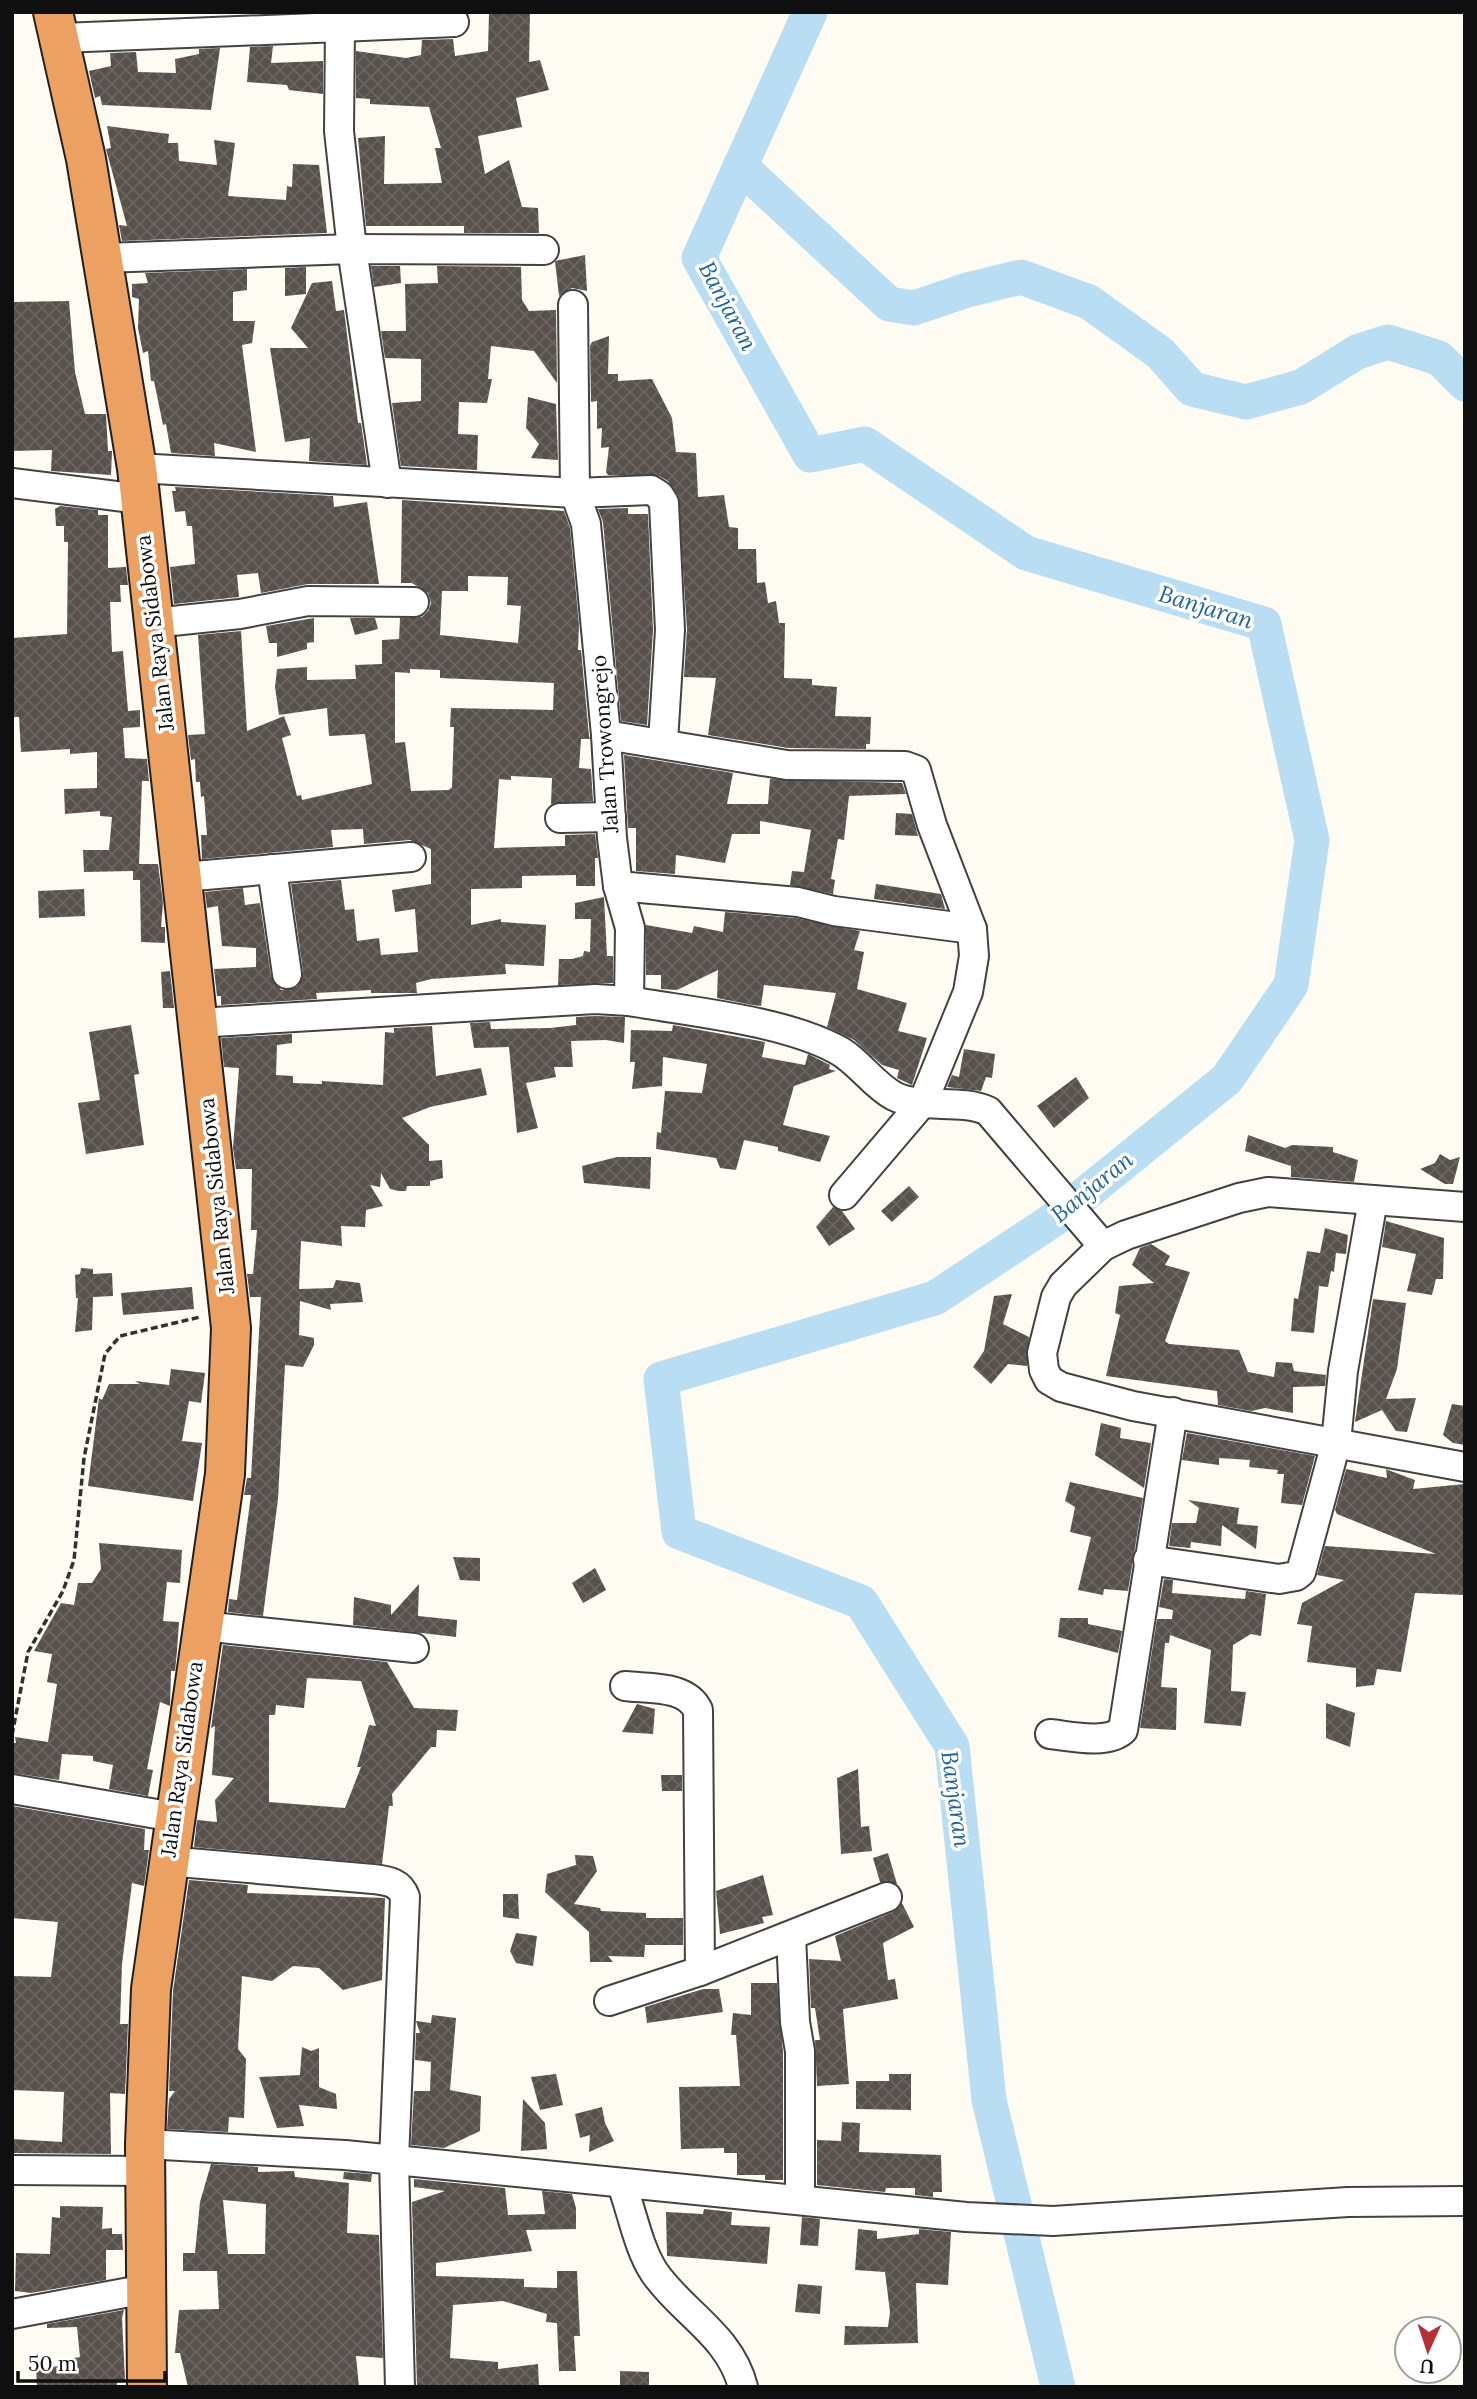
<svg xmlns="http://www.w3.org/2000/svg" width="1477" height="2399" font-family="Lora,serif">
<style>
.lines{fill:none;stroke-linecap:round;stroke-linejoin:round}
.river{stroke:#b9def3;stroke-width:35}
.building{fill:url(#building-cross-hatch);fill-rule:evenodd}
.minor-casing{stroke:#424242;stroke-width:32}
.highway-casing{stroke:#202020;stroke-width:42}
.path{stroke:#313131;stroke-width:3.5;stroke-dasharray:7 3.5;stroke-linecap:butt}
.minor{stroke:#fff;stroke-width:28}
.highway{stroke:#eca162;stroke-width:38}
.labels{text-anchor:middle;stroke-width:7;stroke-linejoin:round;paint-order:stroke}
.street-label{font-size:21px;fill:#0f0f0f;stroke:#fff}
.water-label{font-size:23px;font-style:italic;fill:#1e659b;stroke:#fff}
</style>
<defs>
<pattern id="building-cross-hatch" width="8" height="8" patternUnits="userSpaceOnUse" patternTransform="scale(1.75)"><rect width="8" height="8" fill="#57504c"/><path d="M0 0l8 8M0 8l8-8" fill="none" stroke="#6a6561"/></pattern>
</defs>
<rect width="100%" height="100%" fill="#fefcf2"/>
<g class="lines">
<!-- river -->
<g class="river">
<polyline points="810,12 699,258 810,455 865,444 1026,553 1264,624 1312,840 1291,985 1227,1079 1053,1220 935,1298 661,1379 679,1532 861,1602 952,1746 989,2100 1058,2387"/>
<polyline points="740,166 889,304 914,308 967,290 1021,277 1089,302 1160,353 1192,389 1246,402 1301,387 1357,352 1388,342 1439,358 1465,384"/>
</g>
</g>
<!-- building -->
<g class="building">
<polygon points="489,12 530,12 529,62 540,60 549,90 516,98 522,127 478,136 485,174 509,160 522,207 538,208 539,233 464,233 464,226 366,226 358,138 385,136 384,184 442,183 435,148 441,148 429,107 370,104 370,99 356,98 356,51 406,58 421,55 422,40 453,39 455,56 488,51"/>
<polygon points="273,46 271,63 323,61 323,94 289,90 287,85 247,82 250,47"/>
<polygon points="220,48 211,110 102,105 100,96 95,98 89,71 111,66 110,53 136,52 138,72 176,73 175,59 199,54 199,49"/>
<polygon points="107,126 169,134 168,143 178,143 179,161 217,165 214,140 235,143 228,196 286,200 287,186 292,187 293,164 319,165 327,233 122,241 119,225 127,226 106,149 111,148"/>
<polygon points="585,255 587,291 572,288 559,296 555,261"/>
<polygon points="371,266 400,266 401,283 374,287"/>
<polygon points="437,266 521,267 522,300 529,311 556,310 557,383 534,351 491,346 488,379 492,379 487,403 459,402 458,434 478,435 477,470 401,466 392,403 421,401 421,359 385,358 381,331 406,331 405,284 438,283"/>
<polygon points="306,267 306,294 285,296 285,268"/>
<polygon points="247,269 247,290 233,292 233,321 255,321 252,343 242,345 256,452 214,443 215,456 171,453 166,424 163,425 154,381 151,381 148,351 143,353 138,328 139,299 132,297 132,284 148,283 145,273"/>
<polygon points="332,281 336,311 344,310 358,423 361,423 367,465 309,461 310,438 285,442 270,348 308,348 291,328 312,283"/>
<polygon points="69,301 75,372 85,414 106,414 108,451 112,451 111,475 51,471 52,450 12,451 12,302"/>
<polygon points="609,336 608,374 618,374 618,381 652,379 672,418 676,452 696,453 698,497 724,495 729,527 738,528 738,549 756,549 757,583 765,582 768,603 776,601 779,623 785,623 784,678 812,679 812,685 837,687 835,716 871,717 870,744 866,744 866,749 788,748 708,735 716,678 684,677 687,629 678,495 668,481 659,476 608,475 606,472 609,447 601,448 602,428 597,429 597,401 591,402 590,346 592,342"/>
<polygon points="528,397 556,404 558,460 531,458 539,444 526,428"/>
<polygon points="175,487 333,496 334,507 367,502 379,584 308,584 261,593 258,573 237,575 239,597 174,604 170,567 195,564 192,526 187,526 185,511 175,512 172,491 176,491"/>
<path d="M402,500L564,511L570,528L579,625L578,650H581L589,736L590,739H581L579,768L591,769L593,801L551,804L552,778L511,776V780L499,779L494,848L565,846V835L595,834L598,858H595V886H576V875L522,876V888L471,889V925L501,919V922L546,925L544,966L505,964L506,974L431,979L416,983L417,993H371V990L316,993L317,999L221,1005V996H217L214,969L256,967V948L222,946L218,906L207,908L205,892L243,888L245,905L260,903L271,976L281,990L297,987L303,972L291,884L341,880L345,910L354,909L357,941L379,938L381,955L418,952L415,909L395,912L392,890L431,884V849L410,840L364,844L363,829L331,830L333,847L202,859L201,835H207L204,796L201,797L200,782H196L195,759L191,760L188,735L205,734L198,635L241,631L247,731L284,716L291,735L282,738L297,796L301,795L302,800L372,784L365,734L329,736L327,708L279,715L275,687L277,669L307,667V680L356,679L355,665L382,664V640L399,639L400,618L422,617L428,611L431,603L428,593L412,583H401ZM468,576L508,577L507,605L521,606L518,643L440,635L442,591H468ZM410,669L440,670V678L554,683L553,710L451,708L450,727H454L452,787L449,790L411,791L405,742L395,743V672L410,673Z"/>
<polygon points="60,506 98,510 98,515 108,515 108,568 126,567 128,585 120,585 121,602 110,602 112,652 123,651 128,711 140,710 140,727 123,728 125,758 147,759 149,781 142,781 139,864 158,864 163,903 161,927 165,927 165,943 141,942 140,880 133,880 133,871 84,872 83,850 109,850 112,817 100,816 100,811 65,814 64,789 97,788 97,752 70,754 70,749 21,752 19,717 12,717 12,638 67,634 68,542 64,542 64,526 56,526 55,509"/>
<polygon points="628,508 628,514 648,514 653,630 647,725 621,721 603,522 598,509"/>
<polygon points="314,618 314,642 307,643 307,649 277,657 277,643 269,643 266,626"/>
<polygon points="350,618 375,618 378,629 355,635"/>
<polygon points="624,755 733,773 727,804 768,804 770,779 902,783 906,794 849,796 844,840 838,839 831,879 835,880 833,894 790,885 792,871 804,872 811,830 760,821 760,834 732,834 725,863 676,855 675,874 636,871 636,828 628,828"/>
<polygon points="896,813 912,814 918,836 895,835"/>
<polygon points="876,884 941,894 945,909 874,899"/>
<polygon points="84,889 85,916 39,918 38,891"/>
<polygon points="604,897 607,956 613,956 613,983 558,985 559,959 572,959 583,956 584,951 590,952 591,919 575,919 575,903"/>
<polygon points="725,912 795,918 860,931 854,950 864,952 857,989 907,1003 898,1031 927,1038 912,1085 897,1078 899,1070 882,1065 854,1040 827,1027 836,993 764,985 761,1006 752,1005 717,998 718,970 677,990 661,989 661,975 646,975 646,925 692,933 694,926 723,932"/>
<polygon points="170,971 174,1008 163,1008 161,972"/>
<polygon points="595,1016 625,1017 624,1043 606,1040 571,1041 573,1067 554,1067 556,1077 526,1083 538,1128 517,1133 509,1047 474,1048 470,1023 490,1022 491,1029 550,1028 576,1025 576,1017"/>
<polygon points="131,1025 139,1074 134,1075 144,1145 86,1154 78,1103 100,1100 89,1032"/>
<polygon points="673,1025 765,1042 762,1057 805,1065 808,1054 830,1065 829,1069 836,1071 794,1086 783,1125 830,1136 820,1162 778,1151 778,1147 744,1140 736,1170 720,1168 716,1158 656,1149 657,1132 661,1133 665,1091 702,1093 707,1064 663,1057 662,1086 632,1089 635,1062 630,1062 631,1030 672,1031"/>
<polygon points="432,1026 436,1076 481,1068 487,1095 430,1107 402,1118 429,1145 429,1161 442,1160 443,1178 430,1181 430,1186 407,1186 406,1191 399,1191 390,1189 381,1173 380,1187 370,1185 383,1206 366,1210 365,1227 341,1226 342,1246 301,1241 299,1289 333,1288 336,1280 360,1283 363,1302 330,1304 331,1310 300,1301 299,1335 314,1338 314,1345 303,1367 285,1365 278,1499 263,1616 228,1612 229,1599 237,1600 251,1495 244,1495 247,1478 251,1478 261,1297 250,1297 247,1274 253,1274 257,1230 251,1230 252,1169 236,1169 233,1148 239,1068 224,1067 221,1038 292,1034 292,1043 277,1045 276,1075 293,1076 293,1083 322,1084 322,1081 383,1085 385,1032 394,1033 394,1028"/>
<polygon points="964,1049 995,1054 992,1078 986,1077 981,1091 947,1087 952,1075 959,1077"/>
<polygon points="1076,1077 1089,1098 1054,1128 1037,1106"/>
<polygon points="1248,1135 1285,1148 1292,1145 1333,1147 1333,1152 1358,1160 1354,1182 1291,1177 1291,1166 1245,1151"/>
<polygon points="1440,1154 1450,1160 1460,1157 1453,1184 1445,1184 1420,1169 1435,1163"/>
<polygon points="617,1157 651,1157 650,1189 584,1183 582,1166"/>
<polygon points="909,1186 919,1197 892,1222 881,1211"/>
<polygon points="833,1207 842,1211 855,1229 829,1246 816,1227"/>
<polygon points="1386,1221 1444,1238 1443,1279 1436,1279 1432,1295 1407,1291 1416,1254 1382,1247"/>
<polygon points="1325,1228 1348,1235 1346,1254 1336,1253 1334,1272 1331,1271 1328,1287 1319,1286 1314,1333 1291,1331 1294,1298 1298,1299 1307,1251 1320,1253"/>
<polygon points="1151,1244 1170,1256 1165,1265 1190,1272 1165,1341 1169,1344 1239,1350 1248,1372 1274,1377 1276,1362 1292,1363 1294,1371 1326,1375 1325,1386 1293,1387 1293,1413 1265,1408 1251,1411 1218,1405 1217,1391 1106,1376 1120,1315 1115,1313 1119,1286 1154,1283 1132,1265 1140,1248"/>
<polygon points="81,1268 93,1269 93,1274 112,1273 113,1296 93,1297 92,1330 75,1332 78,1298 76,1298 75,1275 80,1274"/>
<polygon points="192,1287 194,1309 123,1315 121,1293"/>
<polygon points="1012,1294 1003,1324 1029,1337 1027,1366 1008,1364 991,1384 973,1367 984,1351 994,1296"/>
<polygon points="1373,1299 1406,1303 1397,1369 1386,1399 1416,1398 1407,1432 1396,1431 1382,1410 1355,1422"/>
<polygon points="171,1369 205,1373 201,1403 189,1401 182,1441 202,1443 193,1501 88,1486 99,1398 102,1400 109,1384 140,1384 135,1381 169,1385"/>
<polygon points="1452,1404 1465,1406 1465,1445 1453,1443 1443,1435"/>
<polygon points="1101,1423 1121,1428 1120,1438 1151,1443 1144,1488 1095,1455"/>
<polygon points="1187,1433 1315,1456 1302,1505 1281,1503 1284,1474 1277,1474 1278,1470 1249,1467 1250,1460 1219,1458 1219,1465 1182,1460"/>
<polygon points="1346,1469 1387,1478 1386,1469 1388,1470 1415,1480 1413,1489 1465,1484 1465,1595 1415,1593 1401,1672 1377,1669 1374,1685 1356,1687 1356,1668 1307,1662 1312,1626 1297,1624 1302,1603 1344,1580 1317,1575 1325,1546 1436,1554 1337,1514 1335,1510"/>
<polygon points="1070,1482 1143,1498 1128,1591 1104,1589 1103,1595 1078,1590 1091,1537 1070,1532 1075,1507 1065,1501"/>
<polygon points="1188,1500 1239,1508 1237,1524 1258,1526 1256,1549 1222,1525 1221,1546 1191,1542 1190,1548 1169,1546 1172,1523 1196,1523 1199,1508"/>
<polygon points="99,1543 182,1550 180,1583 167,1582 163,1621 179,1622 177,1651 175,1671 171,1671 170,1706 160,1702 147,1769 153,1770 148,1796 109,1789 113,1765 93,1761 93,1756 62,1754 59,1780 12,1773 12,1743 16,1743 15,1737 48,1742 57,1684 47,1682 52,1654 34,1651 61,1603 74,1605 78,1583 92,1583 101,1569"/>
<polygon points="453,1557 480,1558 480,1581 460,1580"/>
<polygon points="595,1568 606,1590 583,1603 572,1583"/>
<polygon points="1164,1579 1173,1580 1172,1593 1245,1599 1246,1591 1266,1594 1261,1636 1251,1634 1233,1645 1231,1691 1246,1692 1241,1726 1204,1723 1211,1650 1170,1635 1169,1643 1165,1643 1161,1687 1177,1688 1176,1730 1140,1728 1157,1619 1172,1619 1173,1610 1159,1607"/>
<polygon points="419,1584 418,1616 457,1620 456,1637 353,1625 354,1597 391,1605 391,1615"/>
<polygon points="1060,1618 1088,1618 1088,1624 1122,1631 1118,1653 1058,1637"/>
<path d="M223,1645L387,1662L414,1708L458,1710L456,1731L437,1730L436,1747H431L392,1794L393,1806H389L382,1864L194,1847L197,1820L217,1822L215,1800L234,1778L212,1775L215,1726L211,1728ZM307,1678L361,1681L376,1726L369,1725L357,1767H361L345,1808L269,1802V1715H275L276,1705L304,1708Z"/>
<polygon points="1326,1703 1355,1713 1350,1747 1326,1738"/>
<polygon points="637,1704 655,1709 653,1734 622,1732"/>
<polygon points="858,1769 861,1827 869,1826 872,1851 841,1854 837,1778"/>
<polygon points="661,1775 682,1775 682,1791 662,1791"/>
<polygon points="12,1806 145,1829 144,1850 149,1850 144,1886 132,1883 122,1964 120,2024 128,2024 125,2094 110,2093 111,2154 12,2153 12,2139 62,2142 64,2092 12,2090 12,1976 51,1977 58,1922 12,1918"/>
<polygon points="888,1853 897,1884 880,1882 873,1858"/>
<polygon points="575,1855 593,1856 597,1871 574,1904 600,1908 601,1911 646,1913 646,1918 683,1918 683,1945 645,1945 644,1957 608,1956 613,1962 590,1962 589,1932 545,1892 547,1874 576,1865"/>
<polygon points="763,1875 773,1915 762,1917 764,1923 720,1934 716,1891"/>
<polygon points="189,1880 248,1885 247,1893 385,1898 382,1980 343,1990 319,1968 293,1966 272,1981 242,1976 238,2049 246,2059 244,2118 229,2117 228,2132 167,2129 169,2099 175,2091 169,2091 173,1991"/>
<polygon points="503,1894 518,1894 519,1919 503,1917"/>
<polygon points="902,1903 914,1927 883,1943 888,1980 895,1979 898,1999 843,2009 849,2084 817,2086 815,2040 820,2040 815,2008 811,2008 809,1959 841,1961 835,1936 893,1912"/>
<polygon points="516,1933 537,1936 533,1966 516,1963 510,1951"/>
<polygon points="751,1983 777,1983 783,2052 783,2180 765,2180 765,2175 737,2175 737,2153 724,2153 724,2148 681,2149 679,2087 740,2086 736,2035 731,2035 733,2013 751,2015"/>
<polygon points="703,1989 719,1989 723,2012 647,2023 645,2007"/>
<polygon points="432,2015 456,2018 450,2090 481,2096 480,2131 444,2148 411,2145 414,2091 430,2091 431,2062 415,2060 416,2033 420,2033 416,2021 431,2023"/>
<polygon points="302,2047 311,2051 319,2048 319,2087 336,2094 337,2109 299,2105 304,2126 277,2128 259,2077 300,2075"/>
<polygon points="556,2074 563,2105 540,2110 531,2077"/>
<polygon points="889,2074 911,2074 911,2110 856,2109 856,2081 889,2081"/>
<polygon points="523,2099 545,2123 547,2149 521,2151"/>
<polygon points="602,2107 605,2123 614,2141 589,2152 590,2135 580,2138 575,2114"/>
<polygon points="842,2122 860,2123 859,2152 941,2155 942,2192 933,2192 933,2197 915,2195 915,2188 886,2188 885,2192 817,2185 817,2140 841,2141"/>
<path d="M211,2164L258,2167V2172L294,2171L295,2177L349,2183L347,2233L379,2235L383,2358L356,2356L359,2387H188L180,2353H175L179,2310L219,2309L217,2271H183V2253H195L200,2202ZM223,2200L266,2204L265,2254H228Z"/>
<polygon points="344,2172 372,2174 371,2182 343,2179"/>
<polygon points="414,2179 505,2188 508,2215 545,2214 542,2191 572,2194 576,2208 576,2229 526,2230 532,2251 436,2263 436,2276 524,2279 524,2287 557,2288 557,2271 577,2271 580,2336 574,2336 576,2371 559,2371 557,2323 546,2322 547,2314 503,2301 453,2305 450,2358 498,2362 498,2369 538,2364 539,2387 417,2387 412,2202 445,2191 414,2187"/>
<polygon points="60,2206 103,2207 102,2229 112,2228 112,2234 122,2234 123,2250 106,2250 106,2280 31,2293 15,2291 16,2253 50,2254 52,2217 60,2218"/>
<polygon points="704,2209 732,2212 731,2225 770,2227 767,2264 667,2256 666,2212 703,2214"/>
<polygon points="802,2217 820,2219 818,2246 800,2245"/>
<polygon points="858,2229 877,2231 877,2239 919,2234 919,2229 951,2232 948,2285 916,2283 918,2343 844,2345 845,2326 888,2327 890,2312 885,2272 855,2270"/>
<polygon points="798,2284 822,2286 820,2314 795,2312"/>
<polygon points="124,2310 122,2318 125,2380 117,2380 117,2387 37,2387 36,2368 74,2365 74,2358 80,2357 77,2327 47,2328 47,2324"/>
<polygon points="620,2371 649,2372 649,2387 620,2387"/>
</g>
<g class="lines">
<!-- minor casing -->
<g class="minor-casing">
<g id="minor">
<polyline points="341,12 340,27 454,22"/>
<polyline points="61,38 340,27 339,131 352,249 387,483"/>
<polyline points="104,258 352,249 544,250"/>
<polyline points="573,305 575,493 651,490 659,495 664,503 670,630 663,742"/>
<polyline points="137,468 575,493 586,524 606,735 612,838 618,886 630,928 629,1001 595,999 197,1023"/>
<polyline points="12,483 140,499"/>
<polyline points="153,623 240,614 308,601 414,602"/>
<polyline points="606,735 787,765 905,766 916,770 932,825 972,929 974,956 968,992 923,1102 844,1195"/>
<polyline points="560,818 611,817"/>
<polyline points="272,869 287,974"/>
<polyline points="183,877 411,857"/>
<polyline points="618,886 798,902 834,911 972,929"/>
<path d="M629,1001C691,1012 781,1020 836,1049C858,1060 872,1084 894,1096C922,1110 959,1098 988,1111L1103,1246"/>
<polyline points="1465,1207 1268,1192 1239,1198 1126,1235 1103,1246 1063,1285 1056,1297 1042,1353 1044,1370 1049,1380 1061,1387 1133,1406 1465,1467"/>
<polyline points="1148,1560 1279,1579 1296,1576 1301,1572 1336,1443 1343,1371 1373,1200"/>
<polyline points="202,1626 414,1648"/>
<path d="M625,1686C649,1689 686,1685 698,1710L700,1971"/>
<path d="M1050,1734C1070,1736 1107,1745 1123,1730L1173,1412"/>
<polyline points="12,1789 174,1817"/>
<path d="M167,1861L373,1879C388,1881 400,1882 405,1897L394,2160L400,2387"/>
<polyline points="791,1936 795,2022 800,2051 800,2199"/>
<polyline points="609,2001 700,1971 887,1897"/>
<polyline points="145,2144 345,2155 966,2217 1053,2221 1348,2202 1465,2201"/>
<polyline points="12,2170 145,2171"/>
<path d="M622,2185C632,2212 638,2247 654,2272C682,2313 730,2335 743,2387"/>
<polyline points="12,2314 146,2289"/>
</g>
</g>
<!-- highway casing -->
<g class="highway-casing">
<polyline id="highway" points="53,12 86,159 137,468 231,1328 225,1474 151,1989 145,2144 147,2387"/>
</g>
<!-- path -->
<polyline class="path" points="12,1735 28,1652 63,1591 74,1560 84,1458 105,1354 120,1336 200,1317"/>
<!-- minor -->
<use href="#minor" class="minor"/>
<!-- highway -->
<use href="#highway" class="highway"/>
</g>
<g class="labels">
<!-- street labels -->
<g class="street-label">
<text transform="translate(155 633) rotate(-97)" y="7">Jalan Raya Sidabowa</text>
<text transform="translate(605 744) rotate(-94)" y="7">Jalan Trowongrejo</text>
<text transform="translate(217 1196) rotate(-96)" y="7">Jalan Raya Sidabowa</text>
<text transform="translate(182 1759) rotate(-82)" y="7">Jalan Raya Sidabowa</text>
</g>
<!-- water labels -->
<g class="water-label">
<text transform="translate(728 306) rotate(62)" y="8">Banjaran</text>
<text transform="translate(1206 607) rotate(17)" y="8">Banjaran</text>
<text transform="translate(1092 1187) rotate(-39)" y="8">Banjaran</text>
<text transform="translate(956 1799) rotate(82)" y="8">Banjaran</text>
</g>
</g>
<!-- border -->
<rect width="1477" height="2399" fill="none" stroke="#0f0f0f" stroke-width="28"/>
<!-- north arrow -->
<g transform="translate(1428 2350) rotate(183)"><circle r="33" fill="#ffffff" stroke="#9f9f9f" stroke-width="2"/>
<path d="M0-5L12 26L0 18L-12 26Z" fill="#b82e35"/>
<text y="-10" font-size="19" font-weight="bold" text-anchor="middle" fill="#0f0f0f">U</text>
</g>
<!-- scale -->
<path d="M18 2371v10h147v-10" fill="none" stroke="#0f0f0f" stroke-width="3.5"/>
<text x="28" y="2371" font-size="21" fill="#0f0f0f" stroke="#ffffff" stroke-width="5" paint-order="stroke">50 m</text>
</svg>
